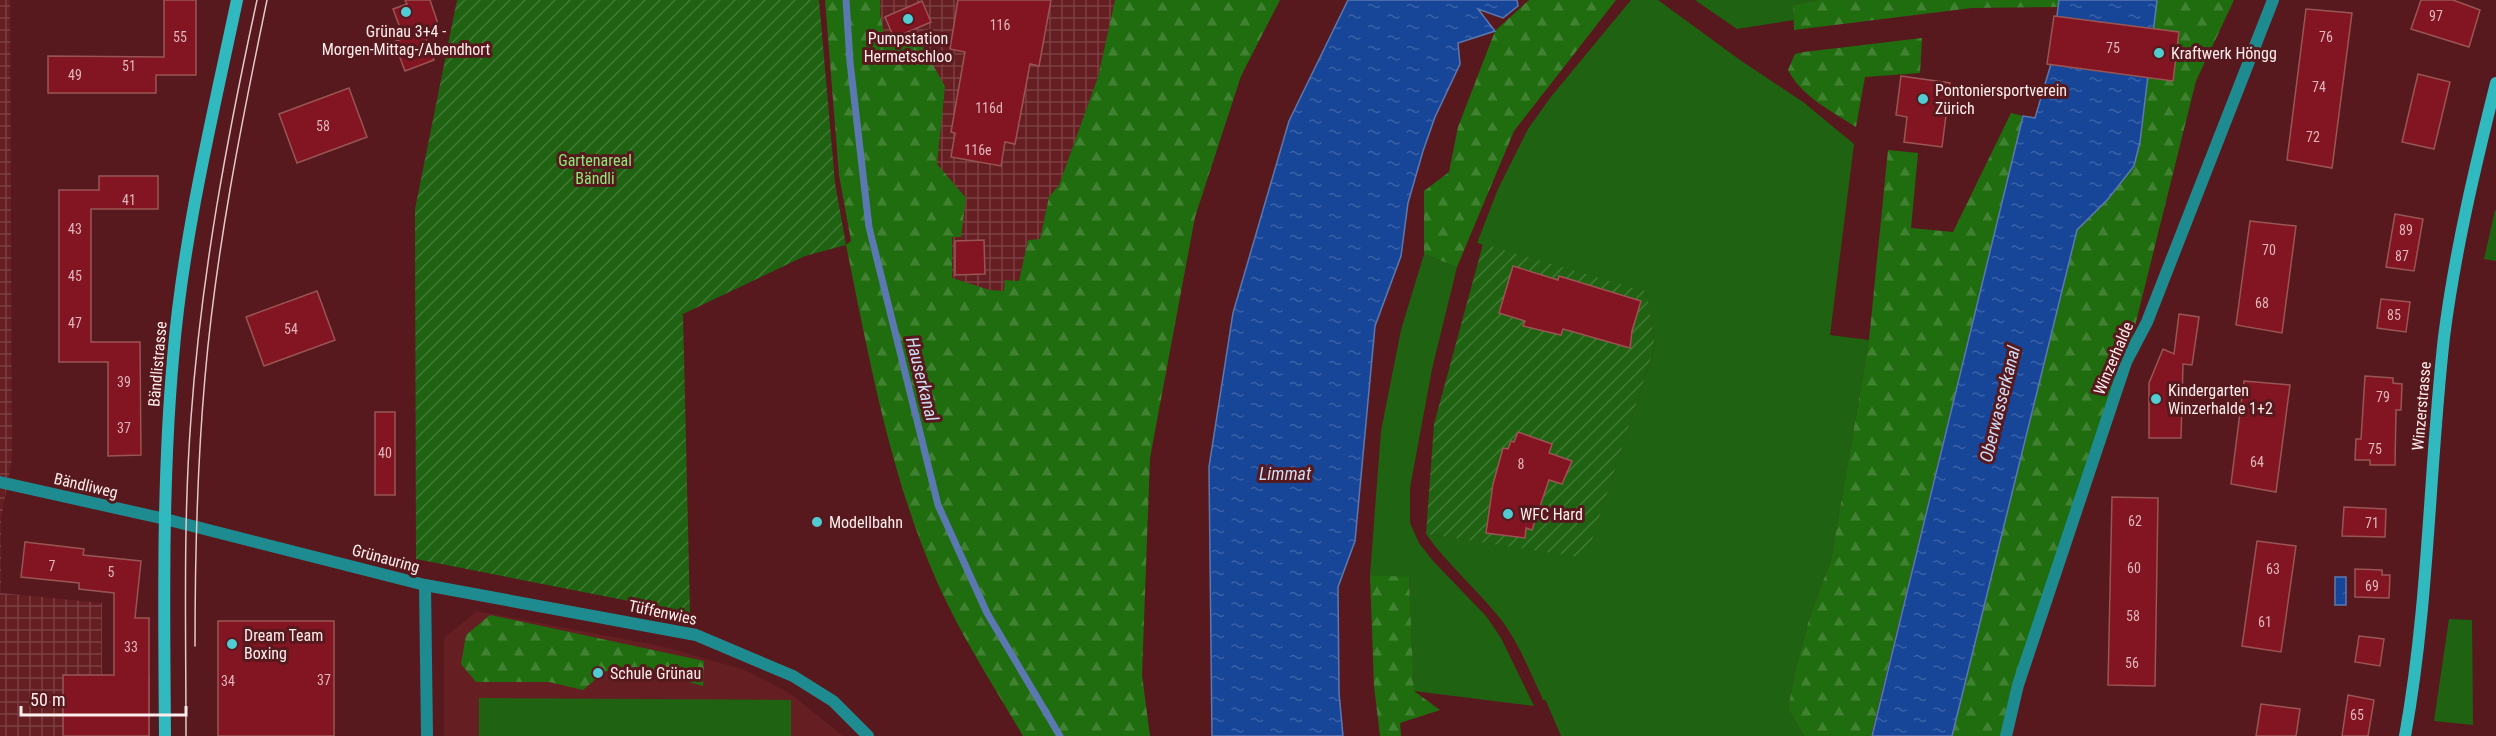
<svg xmlns="http://www.w3.org/2000/svg" width="2496" height="736" font-family="'Roboto Condensed',sans-serif">
<style>
.built{fill:#651f23}
.industrial{fill:url(#industrial-grid)}
.green{fill:#1f6312}
.forest{fill:url(#forest-firs)}
.garden{fill:url(#garden-furrows)}
.water{fill:url(#water-ripples);stroke:#5c78b1;stroke-width:1.5}
.lines{fill:none;stroke-linecap:round;stroke-linejoin:round}
.stream{stroke:#5c78b1;stroke-width:7}
.building{fill:#831422;stroke:#995554;stroke-width:1.5}
.street{stroke:#1e8b91;stroke-width:12}
.secondary{stroke:#31b9c0;stroke-width:12}
.tram{stroke:#e1c9c8;stroke-width:1.5}
.poi-dot{fill:#51ccd3;stroke:#57191d;stroke-width:2}
.labels{text-anchor:middle;stroke-width:6;stroke-linejoin:round;paint-order:stroke}
.number-label{font-size:14px;fill:#dfb7ba}
.poi-label{font-size:16px;fill:#feedec;stroke:#57191d;text-anchor:start}
.park-label{font-size:16px;fill:#8aea79;stroke:#57191d}
.street-label{font-size:16px;fill:#feedec;stroke:#57191d}
.water-label{font-size:18px;font-style:italic;fill:#cfdcf3;stroke:#57191d}
</style>
<defs>
<pattern id="industrial-grid" width="8" height="8" patternUnits="userSpaceOnUse" patternTransform="scale(1.5)"><rect width="8" height="8" fill="#651f23"/><path d="M0 4h8M4 0v8" fill="none" stroke="#7c4043"/></pattern>
<pattern id="forest-firs" width="22" height="20" patternUnits="userSpaceOnUse" patternTransform="scale(1.5)"><rect width="22" height="20" fill="#206d0f"/><path d="M5 1l3.5 6h-7zM16 11l3.5 6h-7z" fill="#418232"/></pattern>
<pattern id="garden-furrows" width="10" height="10" patternUnits="userSpaceOnUse" patternTransform="scale(1.5)"><rect width="10" height="10" fill="#1f6312"/><path d="M-1 1l2-2M0 10L10 0M9 11l2-2" fill="none" stroke="#417a35"/></pattern>
<pattern id="water-ripples" width="26" height="14" patternUnits="userSpaceOnUse" patternTransform="scale(1.5)"><rect width="26" height="14" fill="#174698"/><path d="M2 4q2-2 4 0t4 0M15 11q2-2 4 0t4 0" fill="none" stroke="#3a61a7"/></pattern>
</defs>
<rect width="100%" height="100%" fill="#57191d"/>
<!-- built -->
<polygon class="built" points="477,611 661,646 745,670 791,694 843,736 444,736 444,638"/>
<!-- industrial -->
<g class="industrial">
<polygon points="0,0 10,0 12,459 1,519 1,593 102,603 102,675 150,676 150,736 0,736"/>
<polygon points="880,0 1115,0 1098,77 1059,185 1049,197 1040,239 1028,241 1019,281 1005,291 990,291 952,278 952,237 966,198 936,164 945,87 886,44 880,14"/>
</g>
<!-- green -->
<g class="green">
<path d="M1631,0H1658L1740,60L1803,102L1854,144L1830,335L1869,340L1831,560L1810,615L1796,667L1788,709L1804,736H1561L1546,701L1542,699V697C1530,672 1519,644 1503,622C1479,591 1449,566 1426,534L1586,557L1655,346L1647,293L1477,243L1498,189L1528,129L1550,98Z"/>
<polygon points="1695,0 1818,0 1793,5 1794,20 1737,29"/>
<polygon points="2495,210 2496,210 2496,261 2484,259"/>
<polygon points="1424,254 1457,267 1432,369 1410,488 1410,523 1419,543 1433,561 1486,616 1501,638 1534,706 1414,691 1409,578 1370,575 1381,431 1401,330"/>
<polygon points="2449,619 2472,620 2473,725 2434,721"/>
<polygon points="479,698 791,700 791,736 479,736"/>
</g>
<!-- forest -->
<g class="forest">
<path d="M825,0H880V14L886,43L918,37L945,87L937,164L966,198L961,237H952V278L990,290L1004,291L1005,280L1019,281L1028,240L1040,239L1049,197L1059,185L1098,77L1115,0H1280L1241,76L1195,217L1150,458L1142,675L1150,736H1023C998,693 970,650 948,605C893,493 871,367 846,245L851,241L839,175Z"/>
<polygon points="1529,0 1616,0 1514,131 1457,267 1424,254 1424,191 1449,172 1458,127 1495,31"/>
<polygon points="1818,0 2059,0 2058,7 1972,8 1794,30 1793,5"/>
<polygon points="2157,0 2234,0 2196,81 2126,362 2006,736 1952,736 2077,230 2108,199 2140,142"/>
<path d="M1922,38L1920,73L1865,77L1856,127C1833,112 1801,96 1788,70L1795,54L1804,52Z"/>
<polygon points="2011,113 2023,116 1871,736 1804,736 1788,709 1796,667 1810,615 1831,560 1869,340 1888,150 1918,153 1911,228 1953,232"/>
<polygon points="1370,575 1409,577 1414,691 1440,710 1400,723 1401,736 1380,736 1374,686"/>
<polygon points="490,615 704,661 703,686 654,672 639,673 618,666 603,673 583,690 549,682 476,682 461,664 466,635"/>
</g>
<!-- garden -->
<g class="garden">
<polygon points="457,0 819,0 835,183 846,245 805,256 683,314 690,613 416,559 415,209"/>
<polygon points="1483,244 1647,292 1655,346 1586,558 1426,534 1434,424"/>
</g>
<!-- water -->
<g class="water">
<polygon points="1348,0 1517,0 1518,6 1503,18 1478,9 1495,31 1458,43 1460,64 1435,117 1423,151 1408,203 1401,256 1375,326 1355,541 1338,587 1339,693 1343,736 1212,736 1209,467 1233,313 1289,121"/>
<polygon points="2059,0 2157,0 2140,142 2134,166 2108,199 2077,230 1952,736 1872,736 2023,116 2035,118 2051,64"/>
<rect x="2335" y="577" width="11" height="28"/>
</g>
<g class="lines">
<!-- stream -->
<polyline class="stream" points="846,0 850,62 869,227 938,505 987,613 1060,736"/>
</g>
<!-- building -->
<g class="building">
<polygon points="164,0 196,0 196,75 156,75 156,93 48,93 48,56 164,57"/>
<polygon points="405,0 430,0 439,27 424,33 434,60 405,71 394,42 404,38 393,9 407,4"/>
<polygon points="958,0 1051,0 1039,66 1030,64 1015,144 1005,142 1001,166 951,157 955,133 951,132 965,52 950,49"/>
<polygon points="2421,0 2453,0 2480,10 2469,47 2411,29"/>
<polygon points="922,1 931,22 894,38 885,17"/>
<polygon points="2306,9 2352,13 2332,168 2287,160"/>
<polygon points="2054,16 2179,32 2173,81 2047,64"/>
<polygon points="2418,74 2450,82 2434,149 2402,142"/>
<polygon points="1901,76 1950,83 1942,147 1904,142 1907,117 1896,115"/>
<polygon points="349,88 367,137 297,163 279,114"/>
<polygon points="99,176 158,176 158,209 91,209 91,342 140,342 141,455 108,456 108,362 59,362 59,190 99,190"/>
<polygon points="2395,214 2423,219 2414,271 2386,267"/>
<polygon points="2250,221 2296,226 2282,333 2236,325"/>
<polygon points="984,240 985,274 955,275 955,241"/>
<polygon points="1513,266 1558,280 1559,276 1641,301 1632,331 1630,348 1563,329 1561,335 1523,326 1525,321 1499,313"/>
<polygon points="317,291 335,340 264,366 246,317"/>
<polygon points="2381,299 2410,302 2406,332 2377,328"/>
<polygon points="2179,314 2199,317 2192,365 2183,364 2181,438 2149,438 2149,383 2163,349 2174,354"/>
<polygon points="2365,376 2393,378 2393,383 2402,384 2401,410 2396,410 2395,465 2370,465 2370,460 2355,460 2356,439 2361,439"/>
<polygon points="2244,381 2290,385 2276,492 2231,484"/>
<rect x="375" y="412" width="20" height="83"/>
<polygon points="1518,432 1552,444 1549,453 1572,461 1562,484 1549,480 1532,530 1526,528 1525,538 1486,533 1493,484 1503,448 1508,449 1511,441 1514,442"/>
<polygon points="2112,497 2158,498 2155,686 2108,685"/>
<polygon points="2344,507 2386,509 2385,537 2342,536"/>
<polygon points="2257,541 2296,546 2281,652 2242,646"/>
<polygon points="25,542 84,549 83,555 141,561 135,618 149,618 149,736 63,736 63,675 114,675 114,593 79,589 79,583 21,577"/>
<polygon points="2355,569 2382,570 2382,575 2390,575 2389,598 2355,597"/>
<rect x="218" y="621" width="116" height="115"/>
<polygon points="2359,636 2384,639 2380,666 2355,662"/>
<polygon points="2348,695 2374,700 2368,736 2342,736"/>
<polygon points="2261,704 2300,709 2296,736 2256,736"/>
</g>
<g class="lines">
<!-- street -->
<g class="street">
<polyline points="0,482 165,519 425,585 696,635 793,676 833,701 868,736"/>
<polyline points="425,585 427,736"/>
<polyline points="2006,736 2018,685 2126,362 2147,322 2273,0"/>
</g>
<!-- secondary -->
<g class="secondary">
<path d="M165,736C164,610 162,484 173,358C183,237 212,119 237,0"/>
<path d="M2405,736C2429,604 2429,470 2444,337C2455,251 2475,167 2496,83"/>
</g>
<!-- tram -->
<g class="tram">
<path d="M195,646C195,557 197,467 205,377C216,250 241,125 267,0"/>
<path d="M186,736C186,630 183,523 191,418C201,276 227,138 257,0"/>
</g>
</g>
<!-- markers -->
<g class="poi-dot">
<circle cx="406" cy="12" r="6"/>
<circle cx="908" cy="19" r="6"/>
<circle cx="2159" cy="53" r="6"/>
<circle cx="1923" cy="99" r="6"/>
<circle cx="2156" cy="399" r="6"/>
<circle cx="1508" cy="514" r="6"/>
<circle cx="817" cy="522" r="6"/>
<circle cx="232" cy="644" r="6"/>
<circle cx="598" cy="673" r="6"/>
</g>
<g class="labels">
<!-- number labels -->
<g class="number-label">
<text x="2436" y="21">97</text>
<text x="1000" y="30">116</text>
<text x="180" y="42">55</text>
<text x="2326" y="42">76</text>
<text x="2113" y="53">75</text>
<text x="129" y="71">51</text>
<text x="75" y="80">49</text>
<text x="2319" y="92">74</text>
<text x="989" y="113">116d</text>
<text x="323" y="131">58</text>
<text x="2313" y="142">72</text>
<text x="978" y="155">116e</text>
<text x="129" y="205">41</text>
<text x="75" y="234">43</text>
<text x="2406" y="235">89</text>
<text x="2269" y="255">70</text>
<text x="2402" y="261">87</text>
<text x="75" y="281">45</text>
<text x="2262" y="308">68</text>
<text x="2394" y="320">85</text>
<text x="75" y="328">47</text>
<text x="291" y="334">54</text>
<text x="124" y="387">39</text>
<text x="2383" y="402">79</text>
<text x="124" y="433">37</text>
<text x="2375" y="454">75</text>
<text x="385" y="458">40</text>
<text x="2257" y="467">64</text>
<text x="1521" y="469">8</text>
<text x="2135" y="526">62</text>
<text x="2372" y="528">71</text>
<text x="52" y="571">7</text>
<text x="2134" y="573">60</text>
<text x="2273" y="574">63</text>
<text x="111" y="577">5</text>
<text x="2372" y="591">69</text>
<text x="2133" y="621">58</text>
<text x="2265" y="627">61</text>
<text x="131" y="652">33</text>
<text x="2132" y="668">56</text>
<text x="324" y="685">37</text>
<text x="228" y="686">34</text>
<text x="2357" y="720">65</text>
</g>
<!-- poi labels -->
<g class="poi-label">
<text x="406" y="37" text-anchor="middle">Grünau 3+4 -<tspan x="406" dy="18">Morgen-Mittag-/Abendhort</tspan></text>
<text x="908" y="44" text-anchor="middle">Pumpstation<tspan x="908" dy="18">Hermetschloo</tspan></text>
<text x="2171" y="59">Kraftwerk Höngg</text>
<text x="1935" y="96">Pontoniersportverein<tspan x="1935" dy="18">Zürich</tspan></text>
<text x="2168" y="396">Kindergarten<tspan x="2168" dy="18">Winzerhalde 1+2</tspan></text>
<text x="1520" y="520">WFC Hard</text>
<text x="829" y="528">Modellbahn</text>
<text x="244" y="641">Dream Team<tspan x="244" dy="18">Boxing</tspan></text>
<text x="610" y="679">Schule Grünau</text>
</g>
<!-- park labels -->
<g class="park-label">
<text x="595" y="166">Gartenareal<tspan x="595" dy="18">Bändli</tspan></text>
</g>
<!-- street labels -->
<g class="street-label">
<text transform="translate(2113 358) rotate(-67)" y="6">Winzerhalde</text>
<text transform="translate(157 364) rotate(-85)" y="6">Bändlistrasse</text>
<text transform="translate(2421 406) rotate(-85)" y="6">Winzerstrasse</text>
<text transform="translate(86 485) rotate(13)" y="6">Bändliweg</text>
<text transform="translate(386 558) rotate(15)" y="6">Grünauring</text>
<text transform="translate(663 612) rotate(12)" y="6">Tüffenwies</text>
</g>
<!-- water labels -->
<g class="water-label">
<text transform="translate(922 379) rotate(76)" y="6">Hauserkanal</text>
<text transform="translate(2000 404) rotate(-76)" y="6">Oberwasserkanal</text>
<text x="1285" y="480">Limmat</text>
</g>
</g>
<!-- scale -->
<path d="M21 706v9h165v-9" fill="none" stroke="#feedec" stroke-width="3"/>
<text x="30" y="706" font-size="18" fill="#feedec" stroke="#57191d" stroke-width="4.5" paint-order="stroke">50 m</text>
</svg>
